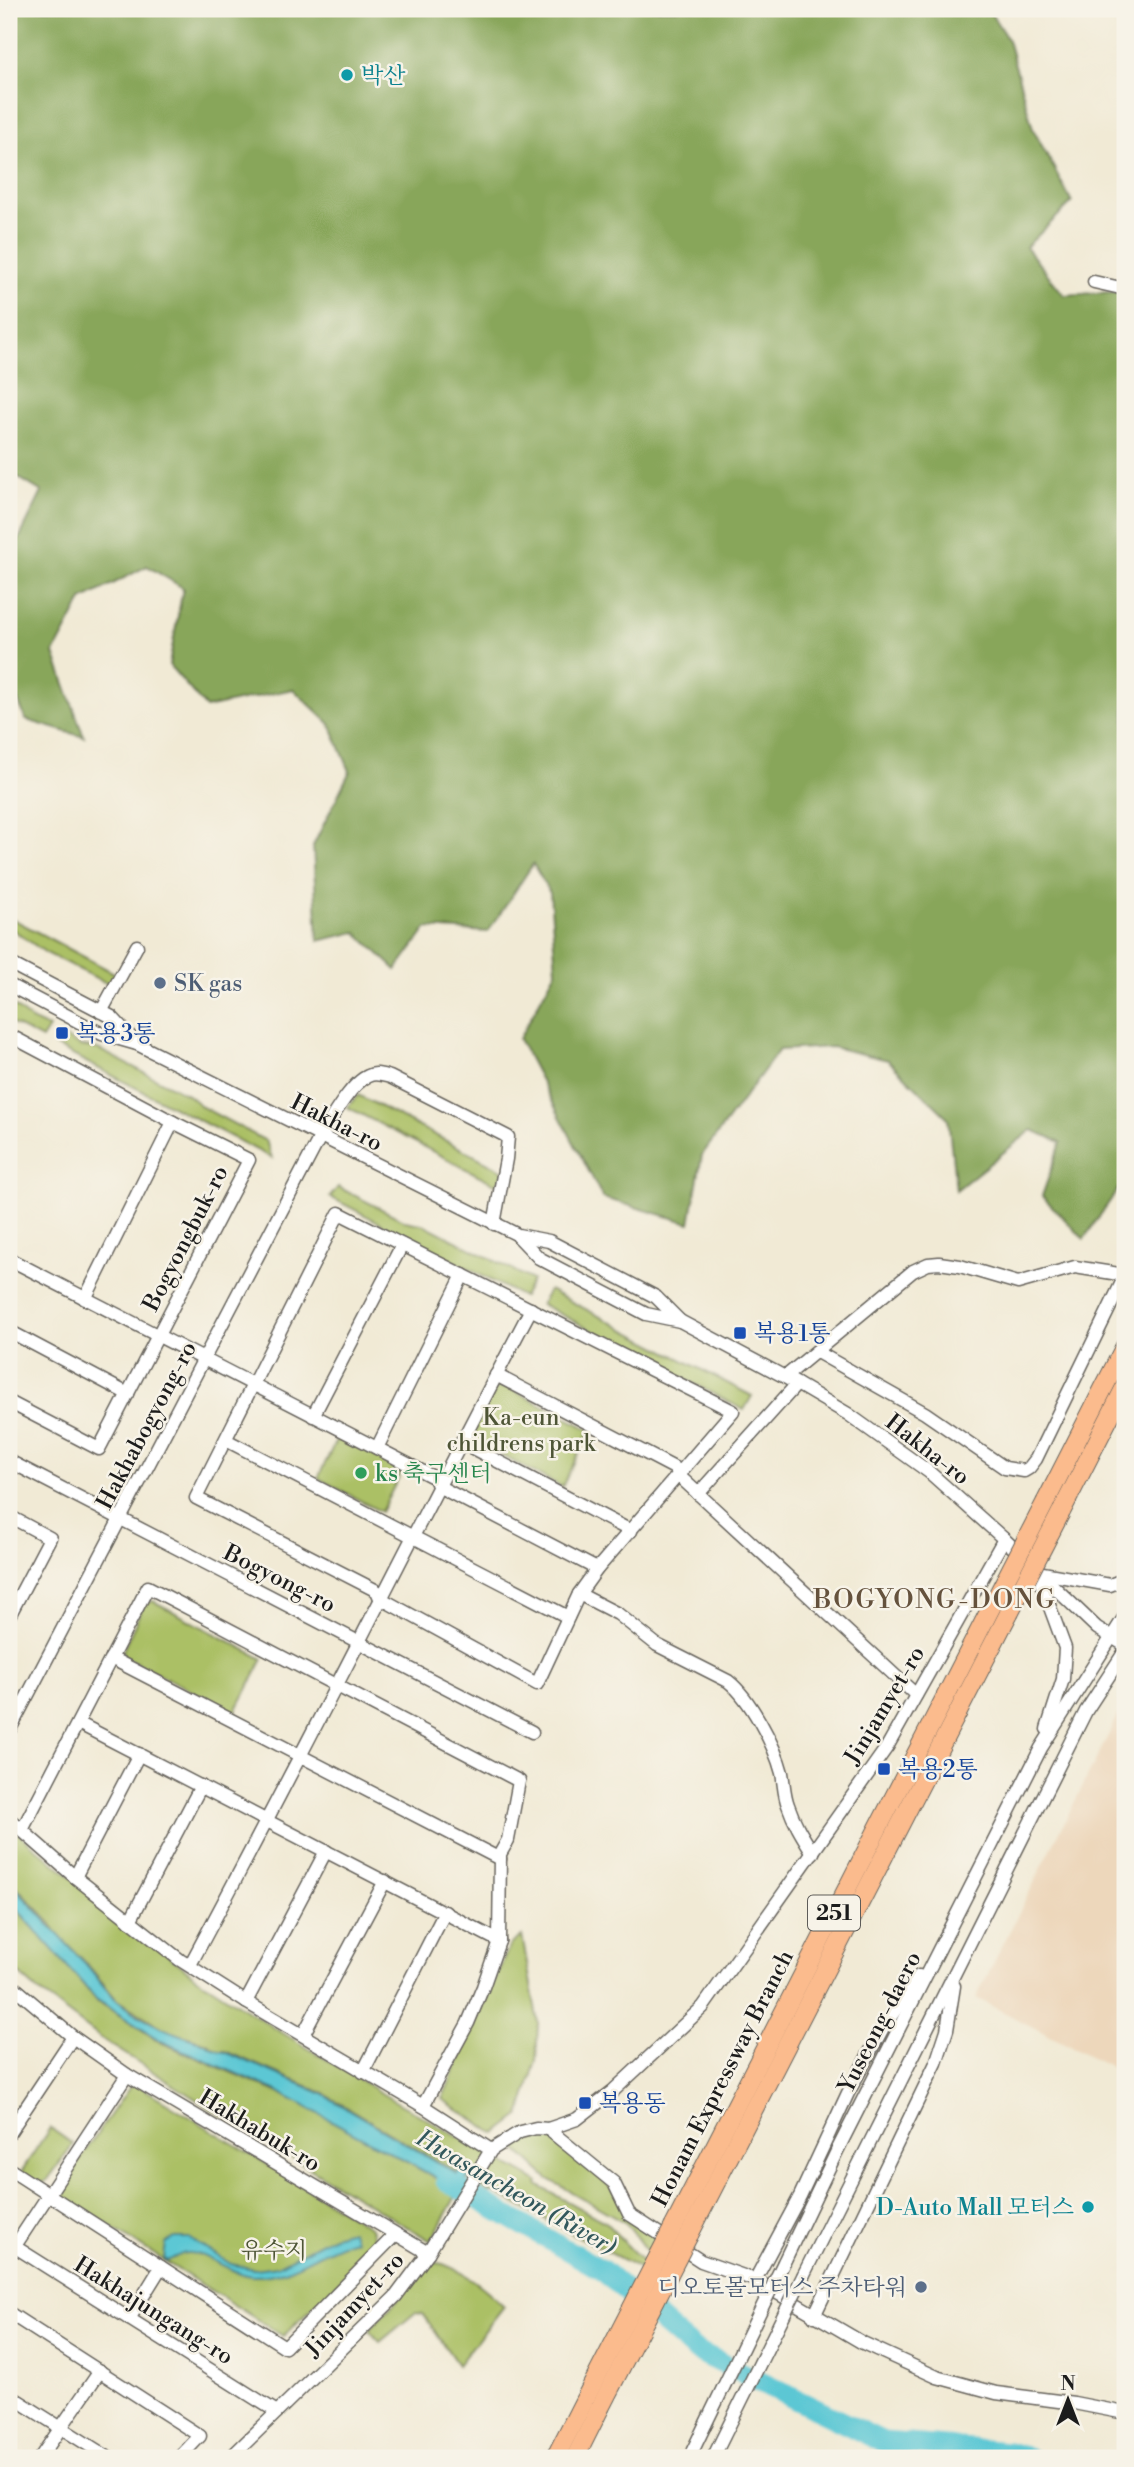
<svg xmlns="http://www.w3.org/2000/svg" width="1134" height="2467" font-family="'Libre Bodoni','Noto Serif KR',serif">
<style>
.built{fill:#edd7bb}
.green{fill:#abc065;stroke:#646e40;stroke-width:2}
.forest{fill:#88a65a;stroke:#52613b;stroke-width:2}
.water{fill:#5cc7d4;stroke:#3c7278;stroke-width:2}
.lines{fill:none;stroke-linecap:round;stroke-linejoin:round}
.river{stroke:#5cc7d4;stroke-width:21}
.minor-casing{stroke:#67645d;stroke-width:15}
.highway-casing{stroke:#67645d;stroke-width:20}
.minor{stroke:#fff;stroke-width:12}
.highway{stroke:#fbbb8d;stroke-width:18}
.minor-bridge-casing{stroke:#67645d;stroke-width:15;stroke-linecap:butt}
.highway-bridge-casing{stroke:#67645d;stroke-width:20;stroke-linecap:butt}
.minor-bridge{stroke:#fff;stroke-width:12}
.highway-bridge{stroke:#fbbb8d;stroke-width:18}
.culture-dot{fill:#0f9aa8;stroke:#f7f3e8;stroke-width:2.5}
.service-dot{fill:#5c6f8a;stroke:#f7f3e8;stroke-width:2.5}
.transit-dot{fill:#1a4fb4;stroke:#f7f3e8;stroke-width:2.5}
.leisure-dot{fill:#2e9e5b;stroke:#f7f3e8;stroke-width:2.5}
.labels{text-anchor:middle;stroke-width:5;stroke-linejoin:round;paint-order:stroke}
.shield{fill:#f7f3e8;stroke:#5e5c59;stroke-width:2}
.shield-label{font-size:21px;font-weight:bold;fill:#1c1c1c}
.culture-label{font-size:23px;fill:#0d838f;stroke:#f7f3e8;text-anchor:start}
.service-label{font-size:23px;fill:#4e5e75;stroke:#f7f3e8;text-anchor:start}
.transit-label{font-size:23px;fill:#164399;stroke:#f7f3e8;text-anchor:start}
.street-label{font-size:23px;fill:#1c1c1c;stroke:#f7f3e8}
.park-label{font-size:23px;fill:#4e5536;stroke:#f7f3e8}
.leisure-label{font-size:23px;fill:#27864d;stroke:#f7f3e8;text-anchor:start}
.water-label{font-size:24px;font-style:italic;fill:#32585c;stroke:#f7f3e8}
.quarter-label{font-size:26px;letter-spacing:2px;fill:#65523d;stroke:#f7f3e8}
</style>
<rect width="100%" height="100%" fill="#f7f3e8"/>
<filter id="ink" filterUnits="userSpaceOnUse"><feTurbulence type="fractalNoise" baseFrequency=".0143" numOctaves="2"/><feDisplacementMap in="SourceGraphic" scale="14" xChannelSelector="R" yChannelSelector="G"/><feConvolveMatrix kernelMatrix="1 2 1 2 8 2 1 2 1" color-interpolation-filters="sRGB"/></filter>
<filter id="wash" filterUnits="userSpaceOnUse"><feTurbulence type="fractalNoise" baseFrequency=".00686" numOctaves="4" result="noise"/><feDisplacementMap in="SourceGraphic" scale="28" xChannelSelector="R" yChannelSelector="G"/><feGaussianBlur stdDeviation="1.57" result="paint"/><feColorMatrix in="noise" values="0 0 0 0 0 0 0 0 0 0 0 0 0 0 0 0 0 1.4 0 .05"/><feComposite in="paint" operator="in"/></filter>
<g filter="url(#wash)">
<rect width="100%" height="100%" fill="#f1ead5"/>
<!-- built -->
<polygon class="built" points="1125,1702 1125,2074 976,1998"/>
<!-- green -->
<g class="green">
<polygon points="9,917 116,974 110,985 46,953 9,927"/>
<polygon points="9,1002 31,1020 49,1028 42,1039 9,1022"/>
<polygon points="61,1035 80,1046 98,1049 188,1095 202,1107 266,1141 272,1158 55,1046"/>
<polygon points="358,1095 504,1171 497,1185 347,1107"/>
<polygon points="338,1187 405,1221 425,1225 532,1280 523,1297 330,1197"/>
<polygon points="549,1290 752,1396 744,1410 541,1304"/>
<polygon points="505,1386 590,1430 562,1487 474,1441 472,1433 495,1388"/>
<polygon points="339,1434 404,1467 381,1512 318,1478"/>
<polygon points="153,1601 263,1659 235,1713 123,1656 123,1650 144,1604"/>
<polygon points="9,1826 194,1976 273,2027 391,2099 538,2182 537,2185 605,2222 647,2266 643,2270 493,2192 491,2193 321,2092 225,2051 217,2051 208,2043 170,2032 117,2000 87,1964 57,1934 52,1924 9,1879"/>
<polygon points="9,1900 57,1953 96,2000 139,2028 160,2042 295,2100 459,2191 431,2241 222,2116 105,2041 37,1990 9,1965"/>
<polygon points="522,1936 538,2023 536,2061 520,2116 496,2134 442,2099 510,1945"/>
<polygon points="133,2082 371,2228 376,2247 283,2336 65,2198 63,2184"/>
<polygon points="50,2128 73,2144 47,2181 39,2184 21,2172"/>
<polygon points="546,2134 611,2187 659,2241 652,2255 647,2252 626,2223 547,2178 516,2149 522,2139"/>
<path d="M434,2261C462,2269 483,2286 504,2306L458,2365L423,2314L415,2313L380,2342L369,2330Z"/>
</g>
<!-- forest -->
<polygon class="forest" points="9,9 988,9 1008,40 1033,129 1072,202 1026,247 1064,295 1125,291 1125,1179 1084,1239 1042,1196 1061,1142 1032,1130 956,1190 948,1118 888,1060 832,1047 779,1050 702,1155 690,1223 603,1198 519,1039 556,971 550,893 533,864 488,932 427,928 396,970 356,932 318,941 313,846 350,771 330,724 293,689 206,708 169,665 183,588 147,566 82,600 54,653 84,737 26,720 9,678 9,552 17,543 42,492 9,472"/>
<!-- water -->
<g class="water">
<path d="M9,1881C34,1907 57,1934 82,1960C95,1973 104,1990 118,2001C141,2021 172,2033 201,2042C210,2044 215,2052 225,2052L321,2093L457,2174L465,2164L473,2169L460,2191L275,2090L161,2041L131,2022L96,1999L9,1900Z"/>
<path d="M352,2231L355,2240C320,2248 291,2278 253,2276C229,2274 206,2251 187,2253C181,2253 173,2259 167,2261L164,2258L166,2243L175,2238H189L231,2264L254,2269L277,2266L333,2236Z"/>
</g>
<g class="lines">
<!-- river -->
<polyline class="river" points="446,2181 602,2270 693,2349 883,2442 1008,2452 1029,2458"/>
</g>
</g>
<g filter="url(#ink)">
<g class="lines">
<!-- minor casing -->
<g class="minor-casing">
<g id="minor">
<polyline points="1094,282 1125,289"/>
<polyline points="9,963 112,1017 137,1044"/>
<polyline points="9,985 102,1034 137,1044 518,1235 549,1241 656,1297 680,1321"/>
<polyline points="101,1012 137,946"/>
<polyline points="9,1035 173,1122 249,1160 99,1449 9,1402"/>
<polygon points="339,1213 733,1411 597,1569 579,1594 537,1684 380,1598 377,1591 196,1498"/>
<polyline points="518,1236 539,1258 646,1314 680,1321 785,1377 848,1414 929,1472 1004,1539 1097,1628 1125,1645"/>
<polyline points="9,1259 435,1478 438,1486 597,1569"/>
<polyline points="85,1299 173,1122"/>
<polyline points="9,1331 128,1394"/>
<polyline points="817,1352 925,1413 1005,1468 1024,1471 1029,1468 1036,1459 1125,1276"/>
<polyline points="496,1375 682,1472"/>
<polyline points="785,1377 913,1271 928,1264 939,1263 960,1266 1018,1283 1075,1267 1125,1275"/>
<polyline points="313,1416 402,1245"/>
<polyline points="226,1440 568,1617"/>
<polyline points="461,1442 631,1531"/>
<polyline points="377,1448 463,1275"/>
<polyline points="9,1461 532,1732"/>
<polyline points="679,1476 916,1695"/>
<polyline points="698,1494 797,1384"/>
<polyline points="9,1516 50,1538 9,1616"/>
<polyline points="1037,1572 1110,1585 1125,1579"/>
<polyline points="1038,1575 1065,1648 1063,1679 1047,1729"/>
<path d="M579,1594L618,1614L657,1645L728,1681C750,1698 775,1746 782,1773C784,1784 784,1795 788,1805C794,1823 803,1837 813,1853"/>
<polyline points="111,1658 500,1859"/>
<polyline points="78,1723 499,1941"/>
<path d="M9,1731L320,1137C330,1121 351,1083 368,1076C375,1072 382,1075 390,1077L508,1137L506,1159L494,1224"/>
<polyline points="9,1819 75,1877 180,1960 246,2002 423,2106 491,2150"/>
<polyline points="22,1830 148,1587 519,1781 508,1840 500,1854 499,1941 483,1987 468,2023 423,2106"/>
<polyline points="75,1877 139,1754"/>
<polyline points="130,1921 201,1786"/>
<path d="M190,1965C307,1748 416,1527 531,1309"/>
<polyline points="9,1983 73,2037 127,2075 428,2253"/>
<polyline points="246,2002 326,1851"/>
<polyline points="303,2035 385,1881"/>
<polyline points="363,2072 445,1912"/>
<polyline points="548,2129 614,2183 629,2214 701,2261 755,2280 863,2343 937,2377 996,2393 1074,2403 1125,2413"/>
<polyline points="9,2133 73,2037"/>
<polyline points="9,2169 285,2347 395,2235"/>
<polyline points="9,2243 277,2412"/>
<polyline points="9,2255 127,2075"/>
<polyline points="784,2262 838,2149 1041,1748 1125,1616"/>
<polyline points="804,2274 1086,1711 1125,1651"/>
<polyline points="755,2280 800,2196 848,2093 884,2026 919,1976"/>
<polyline points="9,2313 200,2436 179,2458"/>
<polyline points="814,2316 936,2063 947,2030 954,1986"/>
<polyline points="129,2319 161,2267"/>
<polyline points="9,2395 109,2458"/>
<polyline points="40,2458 100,2371"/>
<polyline points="230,2458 396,2296 428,2253 491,2150 520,2132 536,2128 548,2129 577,2119 613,2091 703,2007 887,1747 1004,1539"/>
</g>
</g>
<!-- highway casing -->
<g class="highway-casing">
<g id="highway">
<polyline points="1046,1501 1125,1346"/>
<polyline points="1061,1512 1125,1387"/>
<polyline points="674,2226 995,1600"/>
<polyline points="689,2235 1009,1613"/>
<polyline points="555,2458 586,2397"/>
<polyline points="575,2458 600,2408"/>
</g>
</g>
<!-- minor -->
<use href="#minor" class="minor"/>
<!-- highway -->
<use href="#highway" class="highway"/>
<!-- minor-bridge casing -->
<g class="minor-bridge-casing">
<g id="minor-bridge">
<polyline points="692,2452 784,2262"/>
<polyline points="713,2458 804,2274"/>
</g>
</g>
<!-- highway-bridge casing -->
<g class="highway-bridge-casing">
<g id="highway-bridge">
<polyline points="995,1600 1046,1501"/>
<polyline points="1009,1613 1061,1512"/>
<polyline points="586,2397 674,2226"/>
<polyline points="600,2408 689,2235"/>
</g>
</g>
<!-- minor-bridge -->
<use href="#minor-bridge" class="minor-bridge"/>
<!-- highway-bridge -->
<use href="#highway-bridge" class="highway-bridge"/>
</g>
</g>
<!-- markers -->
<g class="culture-dot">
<circle cx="347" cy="75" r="7"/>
<circle cx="1088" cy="2207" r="7"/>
</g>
<g class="service-dot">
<circle cx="160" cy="983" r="7"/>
<circle cx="921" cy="2287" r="7"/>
</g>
<g class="transit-dot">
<rect x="55" y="1026" width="14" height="14" rx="3.5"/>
<rect x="733" y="1326" width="14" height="14" rx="3.5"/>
<rect x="877" y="1762" width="14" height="14" rx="3.5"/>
<rect x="578" y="2096" width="14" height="14" rx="3.5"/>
</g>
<circle class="leisure-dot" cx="361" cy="1473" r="7"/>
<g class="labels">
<!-- shield labels -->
<rect class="shield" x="808" y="1895.5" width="52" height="35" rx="5"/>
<g class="shield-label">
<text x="834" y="1920">251</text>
</g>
<!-- culture labels -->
<g class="culture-label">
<text x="361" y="83">박산</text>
<text x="1074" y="2215" text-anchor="end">D-Auto Mall 모터스</text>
</g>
<!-- service labels -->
<g class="service-label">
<text x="174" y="991">SK gas</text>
<text x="907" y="2295" text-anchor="end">디오토몰모터스 주차타워</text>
</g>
<!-- transit labels -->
<g class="transit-label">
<text x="76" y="1041">복용3통</text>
<text x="754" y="1341">복용1통</text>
<text x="898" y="1777">복용2통</text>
<text x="599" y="2111">복용동</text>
</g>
<!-- street labels -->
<g class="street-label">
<text transform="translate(337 1122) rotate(27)" y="8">Hakha-ro</text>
<text transform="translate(185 1238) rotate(-63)" y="8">Bogyongbuk-ro</text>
<text transform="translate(146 1425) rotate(-62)" y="8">Hakhabogyong-ro</text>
<text transform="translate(928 1449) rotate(38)" y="8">Hakha-ro</text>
<text transform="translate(280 1578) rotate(27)" y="8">Bogyong-ro</text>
<text transform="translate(884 1705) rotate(-59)" y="8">Jinjamyet-ro</text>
<text transform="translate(879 2022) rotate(-63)" y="8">Yuseong-daero</text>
<text transform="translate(722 2078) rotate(-63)" y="8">Honam Expressway Branch</text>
<text transform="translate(260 2130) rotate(31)" y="8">Hakhabuk-ro</text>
<text transform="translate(354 2304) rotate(-47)" y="8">Jinjamyet-ro</text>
<text transform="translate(154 2310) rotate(32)" y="8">Hakhajungang-ro</text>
</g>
<!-- park labels -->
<g class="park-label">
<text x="521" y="1425">Ka-eun<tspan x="521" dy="26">childrens park</tspan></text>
<text x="274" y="2258">유수지</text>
</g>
<!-- leisure labels -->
<g class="leisure-label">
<text x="375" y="1481">ks 축구센터</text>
</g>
<!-- water labels -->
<g class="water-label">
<text transform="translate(516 2192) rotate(30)" y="8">Hwasancheon (River)</text>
</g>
<!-- quarter labels -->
<g class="quarter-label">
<text x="935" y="1608">BOGYONG-DONG</text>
</g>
</g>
<!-- margin -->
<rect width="1134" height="2467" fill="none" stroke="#f7f3e8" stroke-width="35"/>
<!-- north arrow -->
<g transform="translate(1068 2400)" stroke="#f7f3e8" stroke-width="5" paint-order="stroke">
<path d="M0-5L12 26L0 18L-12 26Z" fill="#1c1c1c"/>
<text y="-10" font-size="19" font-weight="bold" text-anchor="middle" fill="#1c1c1c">N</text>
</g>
</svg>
